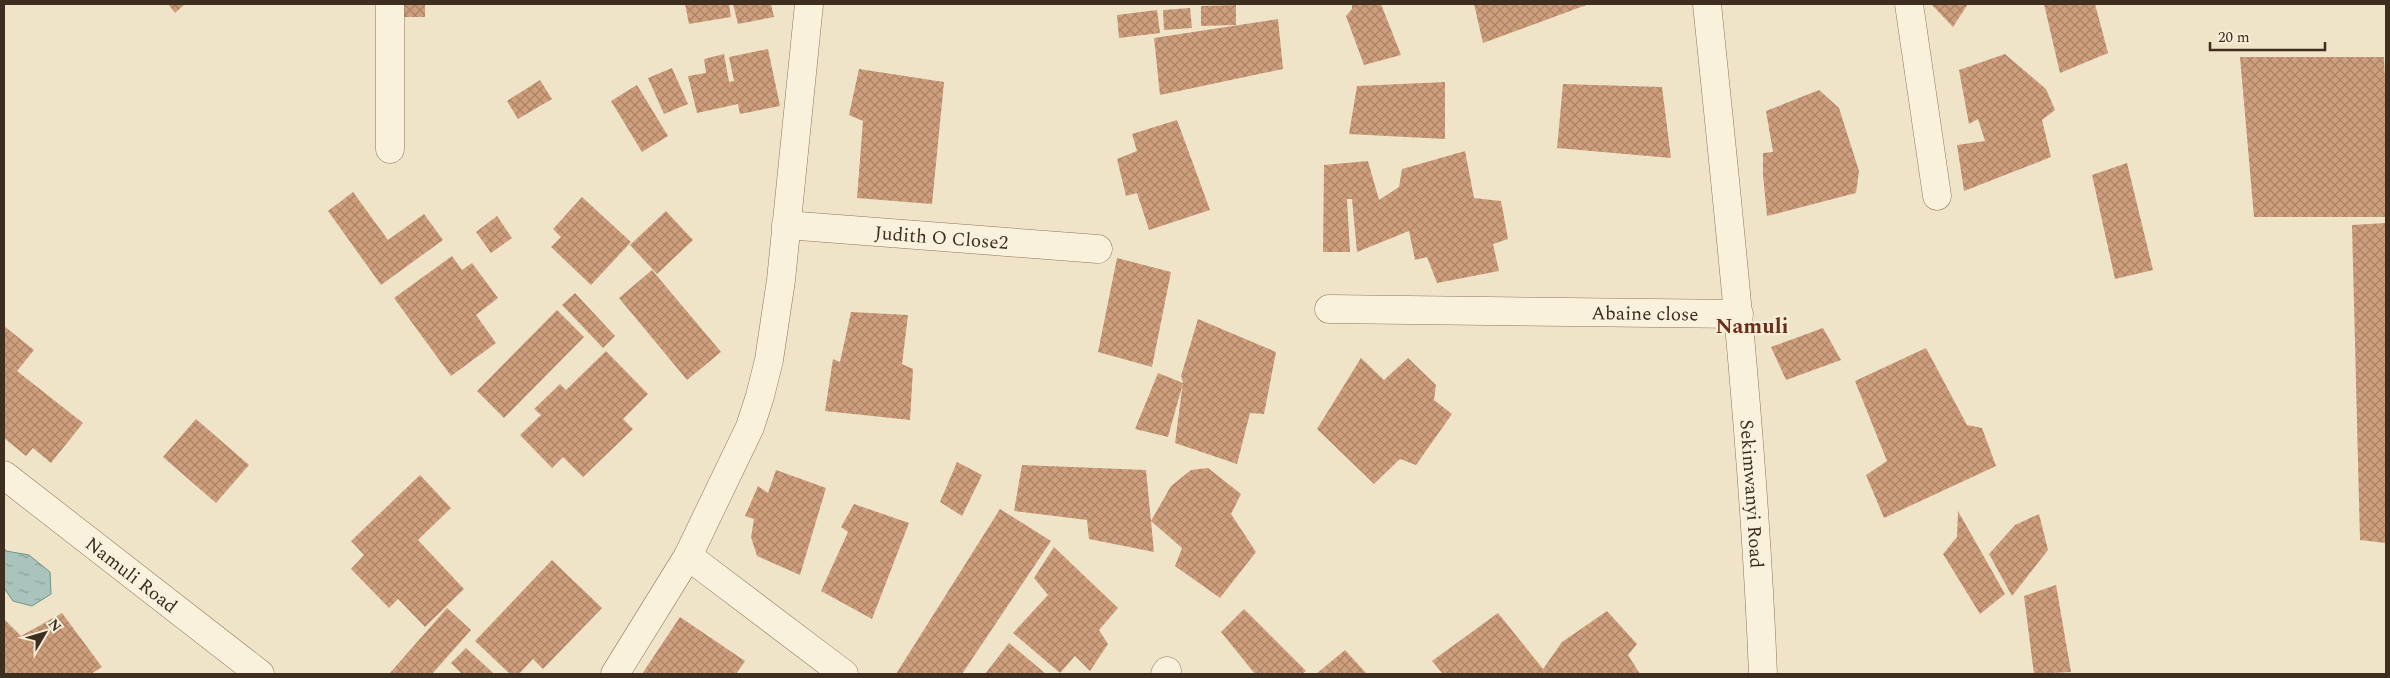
<svg xmlns="http://www.w3.org/2000/svg" width="2390" height="678" font-family="Spectral,serif">
<style>
.water{fill:url(#water-ripples);stroke:#6f938a}
.building{fill:url(#building-cross-hatch)}
.lines{fill:none;stroke-linecap:round;stroke-linejoin:round}
.minor-casing{stroke:#8d765c;stroke-width:29}
.minor{stroke:#faf1dc;stroke-width:28}
.labels{text-anchor:middle;stroke-width:4.5;stroke-linejoin:round;paint-order:stroke}
.street-label{font-size:19px;fill:#3d2e20;stroke:#f7eed8}
.quarter-label{font-size:21px;font-weight:bold;fill:#6b2e1e;stroke:#f7eed8}
</style>
<defs>
<pattern id="water-ripples" width="26" height="14" patternUnits="userSpaceOnUse" patternTransform="scale(1.25)"><rect width="26" height="14" fill="#a9c4bc"/><path d="M2 4q2-2 4 0t4 0M15 11q2-2 4 0t4 0" fill="none" stroke="#8ba098"/></pattern>
<pattern id="building-cross-hatch" width="8" height="8" patternUnits="userSpaceOnUse" patternTransform="scale(1.25)"><rect width="8" height="8" fill="#cf9f7d"/><path d="M0 0l8 8M0 8l8-8" fill="none" stroke="#a98266"/></pattern>
</defs>
<rect width="100%" height="100%" fill="#f0e4c8"/>
<!-- water -->
<polygon class="water" points="4,548 6,551 29,555 50,572 51,594 32,606 13,601 4,588"/>
<!-- building -->
<g class="building">
<polygon points="168,4 185,4 175,13"/>
<rect x="400" y="4" width="25" height="13"/>
<polygon points="685,4 729,4 731,17 689,24"/>
<polygon points="733,4 771,4 774,17 738,24"/>
<polygon points="1352,4 1381,4 1401,55 1364,65 1346,16 1352,9"/>
<polygon points="1474,4 1589,4 1483,43"/>
<polygon points="1931,4 1968,4 1953,27"/>
<polygon points="2044,4 2095,4 2108,53 2060,73"/>
<polygon points="1236,5 1236,25 1201,26 1201,6"/>
<polygon points="1190,8 1192,28 1164,30 1163,10"/>
<polygon points="1157,10 1160,33 1119,38 1117,15"/>
<polygon points="1278,19 1283,69 1160,95 1154,38"/>
<polygon points="768,49 780,106 740,114 738,104 697,113 688,76 706,73 704,59 724,54 729,82 734,81 729,57"/>
<polygon points="2005,54 2046,89 2055,110 2042,120 2051,157 1964,191 1957,145 1985,141 1978,119 1969,124 1959,70"/>
<polygon points="2240,57 2384,57 2386,99 2386,217 2254,217"/>
<polygon points="672,68 688,104 664,114 648,78"/>
<polygon points="859,69 944,82 932,204 857,198 863,121 849,115"/>
<polygon points="540,80 552,99 518,119 507,101"/>
<polygon points="1445,82 1445,139 1349,134 1357,86"/>
<polygon points="1563,84 1662,87 1671,158 1557,148"/>
<polygon points="637,85 668,136 642,152 611,101"/>
<polygon points="1819,90 1839,108 1859,171 1856,193 1767,216 1763,175 1763,153 1773,152 1766,111"/>
<polygon points="1177,120 1210,210 1149,230 1137,193 1126,196 1117,159 1137,151 1132,134"/>
<polygon points="1465,151 1474,198 1501,201 1508,239 1493,244 1499,271 1437,283 1427,257 1415,260 1409,231 1357,252 1352,199 1347,199 1350,252 1323,252 1324,165 1368,161 1379,200 1399,187 1402,169"/>
<polygon points="2127,163 2153,270 2115,279 2092,175"/>
<polygon points="353,192 388,240 424,214 443,240 381,285 328,211"/>
<polygon points="582,197 631,242 591,285 551,247 561,237 553,229"/>
<polygon points="666,211 693,240 657,274 630,245"/>
<polygon points="497,216 512,238 491,253 476,232"/>
<polygon points="2386,223 2386,543 2360,540 2352,225"/>
<polygon points="452,256 462,270 472,263 498,298 476,315 496,343 451,376 394,298"/>
<polygon points="1117,258 1171,272 1152,367 1098,352"/>
<polygon points="652,270 721,352 687,380 619,298"/>
<polygon points="575,293 615,336 603,348 562,305"/>
<polygon points="557,310 584,337 504,418 477,391"/>
<polygon points="851,312 908,315 902,364 913,369 910,420 825,411 833,359 840,362"/>
<polygon points="1198,319 1276,352 1264,414 1250,413 1237,464 1175,443 1183,382 1181,376"/>
<polygon points="4,326 34,350 17,371 83,423 51,463 33,448 26,456 4,438"/>
<polygon points="1823,328 1841,360 1786,380 1771,347"/>
<polygon points="1926,348 1967,425 1982,428 1996,466 1884,518 1866,475 1887,461 1855,381"/>
<polygon points="606,351 648,394 623,419 633,429 583,477 563,457 552,468 520,435 541,415 534,409 560,384 566,390"/>
<polygon points="1361,358 1384,380 1408,358 1436,385 1434,400 1452,414 1416,465 1400,459 1374,484 1317,429"/>
<polygon points="1158,373 1183,383 1168,437 1135,429"/>
<polygon points="196,419 249,465 216,503 163,457"/>
<polygon points="957,462 982,475 962,516 940,502"/>
<polygon points="1022,465 1146,470 1154,552 1089,539 1087,520 1014,511"/>
<polygon points="1208,468 1241,494 1231,514 1256,552 1220,598 1175,566 1182,548 1151,521 1171,486 1191,470"/>
<polygon points="776,470 826,488 800,575 757,556 751,537 754,519 745,516 758,486 768,493"/>
<polygon points="420,475 451,508 418,540 464,589 425,627 398,599 389,608 351,569 364,555 351,541"/>
<polygon points="854,504 909,523 872,619 821,591 848,532 841,527"/>
<polygon points="1000,509 1051,541 962,674 896,674"/>
<polygon points="1958,511 2005,594 1980,614 1943,554 1957,537"/>
<polygon points="2039,514 2048,550 2012,596 1989,554 2015,525"/>
<polygon points="1054,547 1118,608 1099,630 1108,644 1090,671 1075,656 1060,673 1013,633 1048,595 1034,578"/>
<polygon points="552,560 602,608 543,669 533,659 519,674 510,674 475,641"/>
<polygon points="2056,585 2071,672 2034,674 2024,596"/>
<polygon points="447,608 471,630 432,674 389,674"/>
<polygon points="1244,609 1306,671 1302,674 1255,674 1221,632"/>
<polygon points="1607,611 1637,644 1628,655 1640,674 1443,674 1432,661 1498,613 1543,669 1562,642"/>
<polygon points="62,613 102,667 91,674 4,674 4,619 21,636"/>
<polygon points="680,617 745,661 736,674 642,674"/>
<polygon points="1009,643 1046,674 985,674"/>
<polygon points="466,648 494,674 462,674 451,663"/>
<polygon points="1345,650 1367,674 1316,674"/>
</g>
<g class="lines">
<!-- minor casing -->
<g class="minor-casing">
<g id="minor">
<path id="s1" d="M1707,4C1730,227 1754,450 1763,674"/>
<polyline points="1909,4 1937,196"/>
<polyline points="390,149 390,4"/>
<path id="s2" d="M786,225L1098,249"/>
<path id="s3" d="M1329,309L1739,314"/>
<path id="s4" d="M4,475L260,674"/>
<polyline points="688,556 844,674"/>
<polyline points="615,674 688,556 750,427 760,396 769,360 781,280 809,4"/>
<polyline points="1165,674 1167,671"/>
</g>
</g>
<!-- minor -->
<use href="#minor" class="minor"/>
</g>
<g class="labels">
<!-- street labels -->
<g class="street-label">
<text dy="7" stroke="none"><textPath href="#s2" startOffset="156">Judith O Close2</textPath></text>
<text dy="7" stroke="none"><textPath href="#s3" startOffset="316">Abaine close</textPath></text>
<text dy="7" stroke="none"><textPath href="#s1" startOffset="492">Sekimwanyi Road</textPath></text>
<text dy="7" stroke="none"><textPath href="#s4" startOffset="162">Namuli Road</textPath></text>
</g>
<!-- quarter labels -->
<g class="quarter-label">
<text x="1752" y="333">Namuli</text>
</g>
</g>
<!-- border -->
<rect width="2390" height="678" fill="none" stroke="#3d2e20" stroke-width="10"/>
<!-- north arrow -->
<g transform="translate(45 633) rotate(52)" stroke="#f7eed8" stroke-width="4" paint-order="stroke">
<path d="M0-4L9 19L0 12L-9 19Z" fill="#3d2e20"/>
<text y="-8" font-size="14" font-weight="bold" text-anchor="middle" fill="#3d2e20">N</text>
</g>
<!-- scale -->
<path d="M2210 42v8h115v-8" fill="none" stroke="#3d2e20" stroke-width="2.5"/>
<text x="2218" y="42" font-size="15" fill="#3d2e20" stroke="#f7eed8" stroke-width="4" paint-order="stroke">20 m</text>
</svg>
